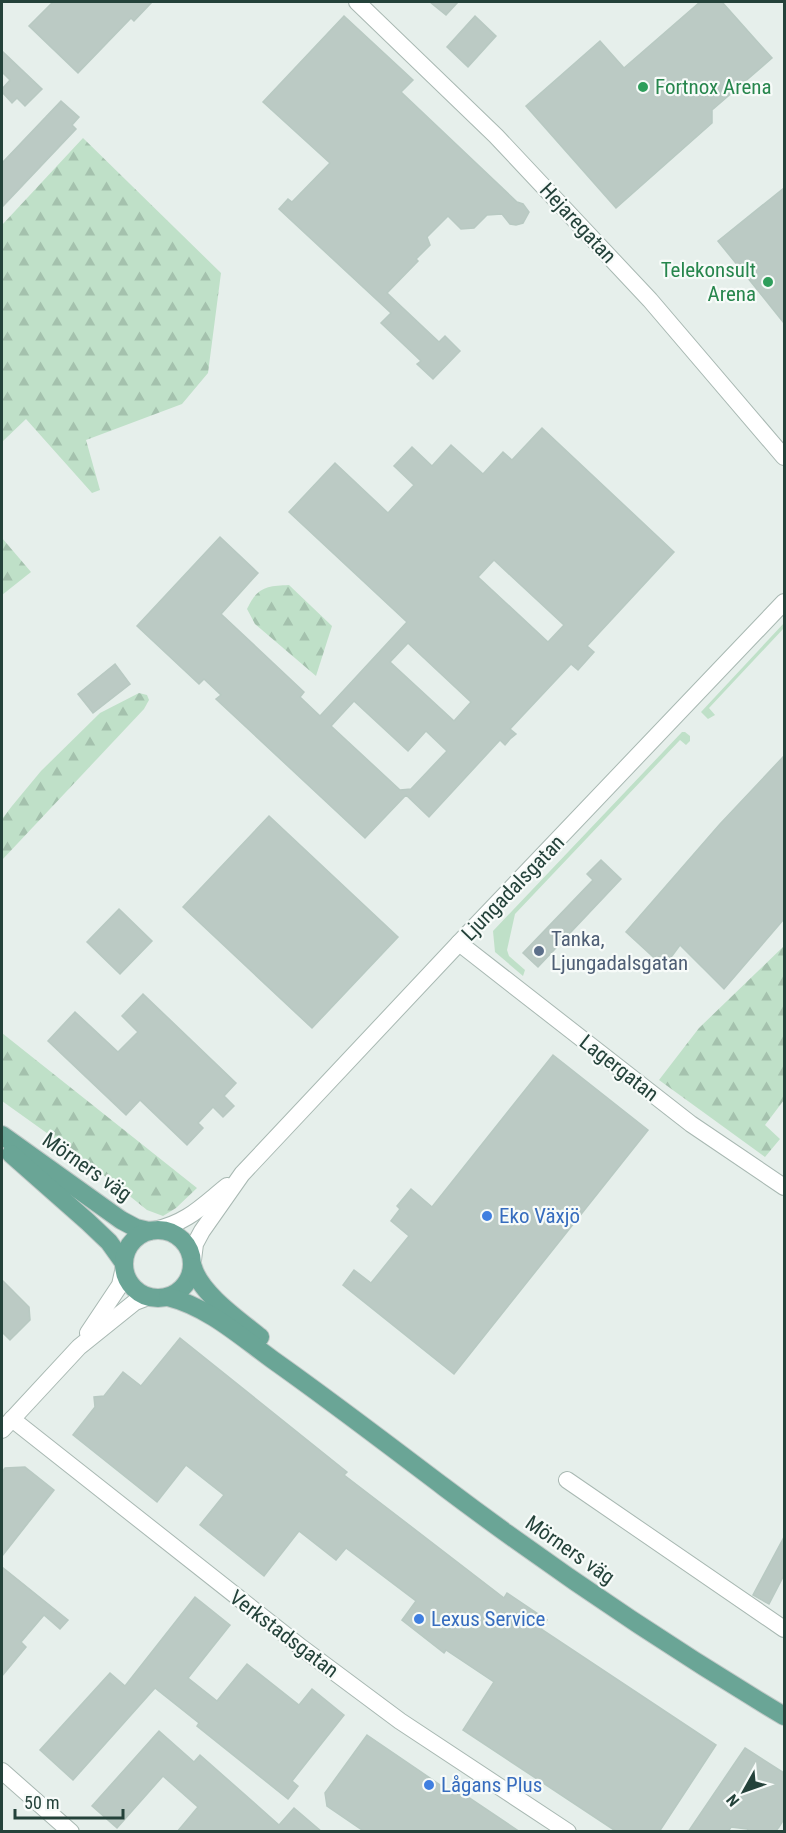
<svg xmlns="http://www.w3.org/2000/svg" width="786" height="1833" font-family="'Roboto Condensed',sans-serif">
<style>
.grass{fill:#bfe0c8}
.forest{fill:url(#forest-firs)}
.building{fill:#bbcac4;stroke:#b8c9c2;stroke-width:1.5;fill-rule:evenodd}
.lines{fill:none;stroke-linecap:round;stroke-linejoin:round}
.minor-casing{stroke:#a8b8b2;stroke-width:18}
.major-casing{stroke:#c2cac8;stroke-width:20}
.minor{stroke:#fff;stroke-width:16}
.major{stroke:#6aa596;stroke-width:18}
.leisure-dot{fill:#2e9e5b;stroke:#f7fbf9;stroke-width:2}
.service-dot{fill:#5c6f8a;stroke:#f7fbf9;stroke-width:2}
.shop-dot{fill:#3f7fe0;stroke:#f7fbf9;stroke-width:2}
.labels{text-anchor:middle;stroke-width:4.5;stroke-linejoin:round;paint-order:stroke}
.leisure-label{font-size:21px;fill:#27864d;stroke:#f7fbf9;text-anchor:start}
.street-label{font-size:21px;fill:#24423a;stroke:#f7fbf9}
.service-label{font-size:21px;fill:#4e5e75;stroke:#f7fbf9;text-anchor:start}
.shop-label{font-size:21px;fill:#366cbe;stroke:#f7fbf9;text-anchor:start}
</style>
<defs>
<pattern id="forest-firs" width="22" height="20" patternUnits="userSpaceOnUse" patternTransform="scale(1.5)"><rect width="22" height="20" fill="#bfe0c8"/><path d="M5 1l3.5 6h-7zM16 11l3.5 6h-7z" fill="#a4c1ad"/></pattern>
</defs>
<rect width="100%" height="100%" fill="#e6efeb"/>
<!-- grass -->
<g class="grass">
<polygon points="784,623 784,628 709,708 715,715 708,719 701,712"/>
<polygon points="682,732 685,732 690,736 690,741 686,745 680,740 515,914 507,950 509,956 525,970 523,976 495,952 493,931"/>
</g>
<!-- forest -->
<g class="forest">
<polygon points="83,138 221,273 208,373 182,404 86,440 100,490 92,493 26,419 2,442 2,225"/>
<polygon points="2,538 31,572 2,595"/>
<path d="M289,585L332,626L316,676L255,624L247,609C257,587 267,586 289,585Z"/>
<polygon points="139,693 147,695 149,700 144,709 2,860 2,819 12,806 41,771 100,713"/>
<polygon points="784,946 784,1100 765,1125 780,1139 765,1157 659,1080 699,1028"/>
<polygon points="2,1033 197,1188 176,1208 163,1216 147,1210 86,1161 2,1101"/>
</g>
<!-- building -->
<g class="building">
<polygon points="53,2 152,2 134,21 131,18 78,73 29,26"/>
<polygon points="430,2 458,2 446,15"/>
<polygon points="700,2 722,2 772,58 712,110 712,123 616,208 526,106 600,41 624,68"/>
<polygon points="344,16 413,80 401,92 517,202 523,204 529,212 523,223 516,225 510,224 502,214 487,215 474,228 461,229 448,216 427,237 430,245 416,259 418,261 387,293 439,342 445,336 460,351 433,379 417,364 421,361 381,323 391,313 279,209 288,199 292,202 330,163 263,102"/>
<polygon points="475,16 496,36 468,67 447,47"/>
<polygon points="2,51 42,89 25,106 17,98 12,103 2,92 2,89 10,80 2,72"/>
<polygon points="61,101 79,117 72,125 76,129 2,207 2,163"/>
<polygon points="784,188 784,323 718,241"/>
<path d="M542,428L674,552L587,646L594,652L578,670L571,664L510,729L516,734L510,739L505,745L500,740L429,817L406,795L365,838L216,699L221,695L204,679L199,684L137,626L220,537L258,573L221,614L304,692L300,697L320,716L407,622L289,512L335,463L388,513L414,485L394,466L412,447L432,466L451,445L483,474L503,452L512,460ZM494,560L564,625L548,642L478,577ZM408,643L471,702L454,721L390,662ZM354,701L408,751L426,731L447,751L411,789L400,790L331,726Z"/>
<polygon points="115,664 130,684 93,713 78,694"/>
<polygon points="784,756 784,919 724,989 680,945 664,967 626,932 720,824"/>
<polygon points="269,816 398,937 312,1028 183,907"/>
<polygon points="601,860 621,879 538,967 523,953 593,880 587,874"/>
<polygon points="119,909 152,941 120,974 87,942"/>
<polygon points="143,994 236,1083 224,1096 234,1106 223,1117 213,1107 198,1123 203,1128 187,1145 140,1100 126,1115 48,1041 75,1012 118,1052 138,1032 122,1016"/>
<polygon points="553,1055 648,1130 454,1374 343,1285 354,1270 371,1283 409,1236 391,1221 400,1209 397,1206 411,1189 432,1207"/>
<polygon points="2,1280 29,1307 30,1320 10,1340 2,1332"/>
<polygon points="180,1338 347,1472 344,1475 504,1598 507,1593 547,1620 541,1629 716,1745 659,1832 617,1832 463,1730 494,1682 446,1650 444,1653 402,1620 416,1601 346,1548 336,1560 299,1531 264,1576 200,1525 224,1495 186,1465 157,1502 73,1435 95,1407 94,1397 104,1396 123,1372 141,1386"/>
<polygon points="25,1467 54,1490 2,1556 2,1472 5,1468"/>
<polygon points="784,1537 784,1575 769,1604 753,1595"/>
<polygon points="2,1567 68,1620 60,1629 44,1615 21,1642 26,1647 2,1676"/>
<polygon points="195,1597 230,1625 188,1678 217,1701 247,1664 299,1705 312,1689 344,1715 292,1781 298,1786 288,1799 197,1726 199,1723 155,1688 73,1780 40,1750 110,1673 125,1686"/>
<polygon points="159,1731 194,1762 200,1755 279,1825 294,1808 322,1832 177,1832 198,1807 163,1776 117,1828 92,1806"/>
<polygon points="367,1735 449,1791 451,1788 467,1798 468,1797 520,1832 365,1832 327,1806 325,1793"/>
<polygon points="745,1748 784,1773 784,1819 779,1827 775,1832 751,1832 747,1829 731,1827 728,1832 688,1832"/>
</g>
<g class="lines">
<!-- minor casing -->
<g class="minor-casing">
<g id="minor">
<polyline points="357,2 496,136 650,300 784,457"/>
<polyline points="459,943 691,1124 784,1187"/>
<path d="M154,1230C187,1223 202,1206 227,1186"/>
<polyline points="193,1260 195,1244 202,1231 242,1174 459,943 784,602"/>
<polyline points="88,1333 120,1285 124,1267"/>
<polyline points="12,1419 302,1648 400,1721 568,1832"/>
<polyline points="2,1430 79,1347 135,1302 148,1297"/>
<polyline points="567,1480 784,1629"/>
<polyline points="2,1771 71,1832"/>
</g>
</g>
<!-- major casing -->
<g class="major-casing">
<g id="major">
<polyline points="2,1135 121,1220 136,1228 149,1231"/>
<polyline points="11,1154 88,1222 109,1242 124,1263"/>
<circle cx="158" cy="1264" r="34"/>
<path d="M193,1267C200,1293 239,1320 260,1337"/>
<path d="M168,1297C208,1307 240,1336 273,1360C331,1401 387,1444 444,1487C554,1570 667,1646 784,1716"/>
</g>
</g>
<!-- minor -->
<use href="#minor" class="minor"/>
<!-- major -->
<use href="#major" class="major"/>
</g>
<!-- markers -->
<g class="leisure-dot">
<circle cx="643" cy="87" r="6"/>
<circle cx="768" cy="282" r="6"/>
</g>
<circle class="service-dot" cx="539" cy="951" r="6"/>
<g class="shop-dot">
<circle cx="487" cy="1216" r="6"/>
<circle cx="419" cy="1619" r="6"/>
<circle cx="429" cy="1785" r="6"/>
</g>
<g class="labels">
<!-- leisure labels -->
<g class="leisure-label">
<text x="655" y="94">Fortnox Arena</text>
<text x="756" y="277" text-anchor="end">Telekonsult<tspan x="756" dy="24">Arena</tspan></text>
</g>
<!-- street labels -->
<g class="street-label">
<text transform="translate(578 223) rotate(47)" y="7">Hejaregatan</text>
<text transform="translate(513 888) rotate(-46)" y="7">Ljungadalsgatan</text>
<text transform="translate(619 1068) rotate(38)" y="7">Lagergatan</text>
<text transform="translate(87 1167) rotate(35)" y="7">Mörners väg</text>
<text transform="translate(570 1550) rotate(35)" y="7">Mörners väg</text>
<text transform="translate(284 1634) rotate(37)" y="7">Verkstadsgatan</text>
</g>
<!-- service labels -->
<g class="service-label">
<text x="551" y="946">Tanka,<tspan x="551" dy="24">Ljungadalsgatan</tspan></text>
</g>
<!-- shop labels -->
<g class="shop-label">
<text x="499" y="1223">Eko Växjö</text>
<text x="431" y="1626">Lexus Service</text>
<text x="441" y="1792">Lågans Plus</text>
</g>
</g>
<!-- border -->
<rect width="786" height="1833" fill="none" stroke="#24423a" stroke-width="6"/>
<!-- north arrow -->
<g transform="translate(744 1791) rotate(230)" stroke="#f7fbf9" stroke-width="4.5" paint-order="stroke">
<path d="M0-4.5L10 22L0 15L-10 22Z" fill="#24423a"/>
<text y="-9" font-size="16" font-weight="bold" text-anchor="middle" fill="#24423a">N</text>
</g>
<!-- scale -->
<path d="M15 1809v9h108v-9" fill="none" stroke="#24423a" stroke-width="3"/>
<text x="24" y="1809" font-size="18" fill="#24423a" stroke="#f7fbf9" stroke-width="4.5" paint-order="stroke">50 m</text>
</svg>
